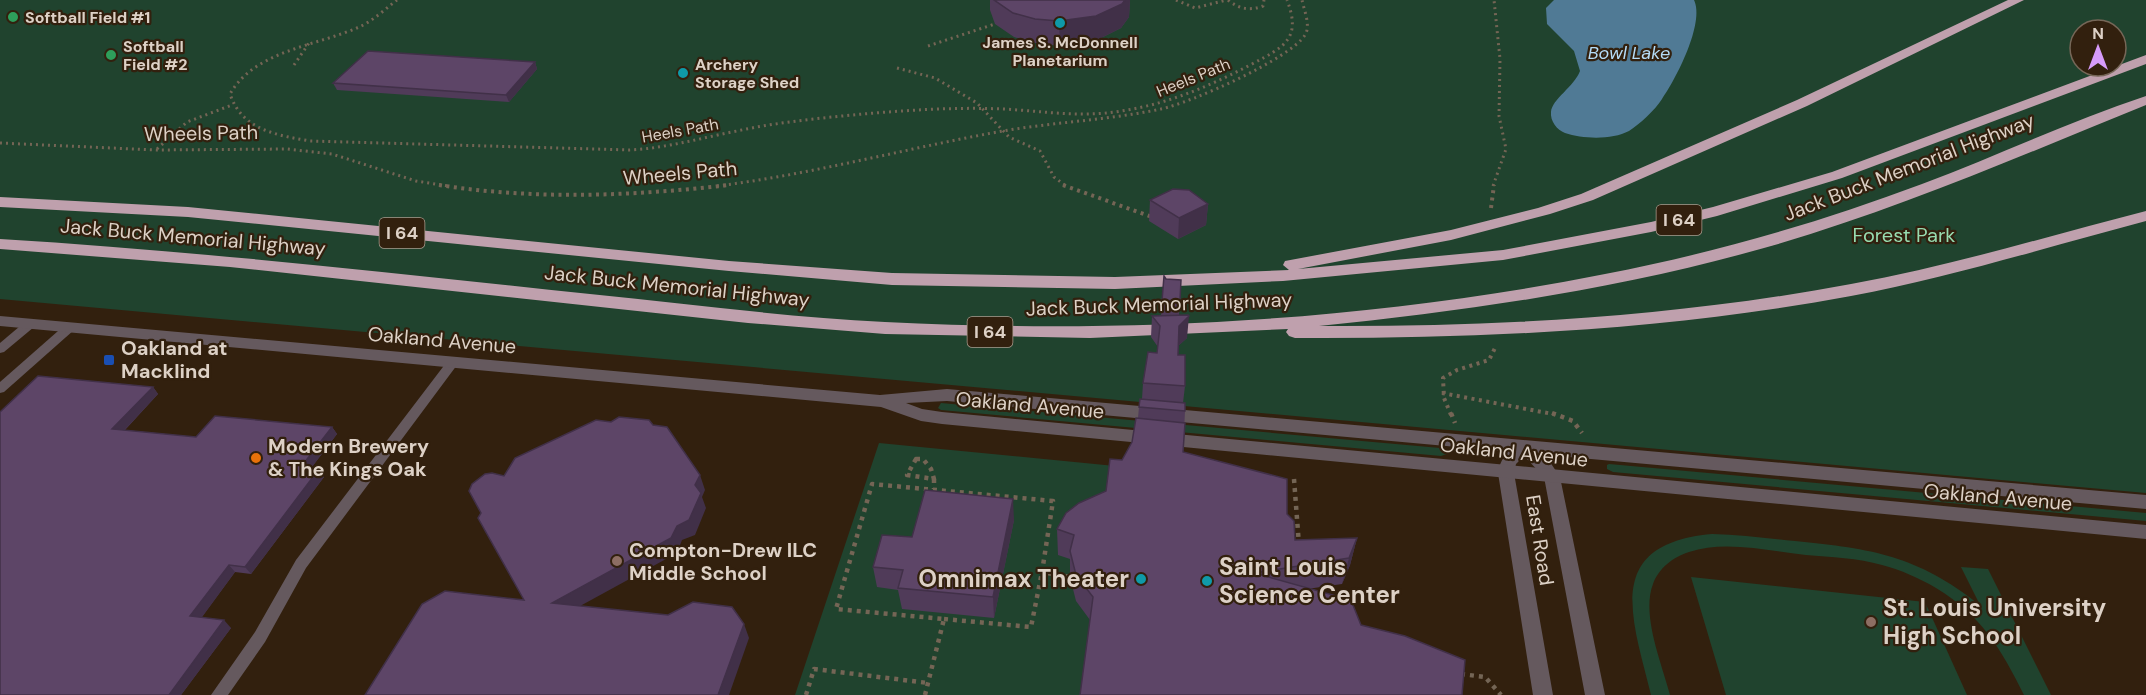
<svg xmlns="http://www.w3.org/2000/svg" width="2146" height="695" font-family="'DM Sans',sans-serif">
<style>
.green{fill:#20432e;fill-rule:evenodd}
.water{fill:#507a95}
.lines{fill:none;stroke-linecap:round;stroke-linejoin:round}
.path-far2{stroke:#746555;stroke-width:3;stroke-dasharray:2 4;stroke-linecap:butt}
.path-far1{stroke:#746555;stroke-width:4;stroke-dasharray:3 4.5;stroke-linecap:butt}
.path{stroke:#746555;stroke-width:4.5;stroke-dasharray:4 5;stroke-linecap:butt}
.service{fill:#65595e;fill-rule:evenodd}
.minor{fill:#65595e;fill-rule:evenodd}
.tertiary{fill:#65595e;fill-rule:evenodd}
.motorway{fill:#bfa0ad;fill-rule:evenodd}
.wall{fill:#503b59}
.shaded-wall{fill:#413048}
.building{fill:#5d4567;stroke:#413048;stroke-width:1.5}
.leisure-dot{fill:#2e9e5b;stroke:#32200e;stroke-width:2}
.culture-dot{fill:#0f9aa8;stroke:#32200e;stroke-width:2}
.transit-dot{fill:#1a4fb4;stroke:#32200e;stroke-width:2}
.food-dot{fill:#e8710a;stroke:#32200e;stroke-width:2}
.education-dot{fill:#8d6e63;stroke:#32200e;stroke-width:2}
.labels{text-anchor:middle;stroke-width:4.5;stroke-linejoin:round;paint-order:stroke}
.far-poi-label{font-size:16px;font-weight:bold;fill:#ddd1c6;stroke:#32200e;text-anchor:start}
.far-street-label{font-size:16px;fill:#ddd1c6;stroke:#32200e}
.far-water-label{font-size:18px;font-style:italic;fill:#b5dcf7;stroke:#32200e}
.shield{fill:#32200e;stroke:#aa9c8f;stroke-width:1.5}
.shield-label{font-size:18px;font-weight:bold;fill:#ddd1c6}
.street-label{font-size:20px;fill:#ddd1c6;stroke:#32200e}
.park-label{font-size:20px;fill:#97dcb0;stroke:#32200e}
.poi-label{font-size:20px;font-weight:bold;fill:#ddd1c6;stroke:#32200e;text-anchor:start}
.near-poi-label{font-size:24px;font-weight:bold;fill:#ddd1c6;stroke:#32200e;text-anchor:start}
</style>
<rect width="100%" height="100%" fill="#32200e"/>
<!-- green -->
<g class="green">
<path d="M0,0H2146V493L0,299ZM2080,30H2116V66H2080Z"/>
<polygon points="941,403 1440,448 1447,454 1441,456 941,410 938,408"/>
<polygon points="879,443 1115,466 1083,695 795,695"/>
<polygon points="1609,464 2146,513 2146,521 1613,472 1607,469 1607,465"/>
<path d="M1712,534C1740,535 1767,538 1795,541C1873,549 1916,555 1980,605L1961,567L1988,569L2051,695H2024C2001,649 1982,616 1936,588C1919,578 1901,570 1882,565C1858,558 1831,557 1806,555C1768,551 1725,540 1689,552C1673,557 1658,569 1653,584C1641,615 1662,664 1670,695H1651C1633,620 1601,544 1712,534Z"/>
<polygon points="1691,577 1925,602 1967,695 1726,695"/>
</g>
<!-- water -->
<path class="water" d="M1554,0H1694C1705,23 1676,79 1662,99C1655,110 1640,124 1629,131C1612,140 1583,139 1565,133C1557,130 1550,121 1551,112C1552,99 1574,87 1580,71L1574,51L1547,24L1546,8Z"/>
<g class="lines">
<!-- path-far2 -->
<g class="path-far2">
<path d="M397,0C385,9 373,21 359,27C317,46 255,50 230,94C242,130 276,135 310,141L630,150C667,148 701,138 737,131C778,122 821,118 863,114C909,110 957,107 1003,109C1043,111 1081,118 1121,111C1168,104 1210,86 1252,64C1284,47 1302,39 1287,0"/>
<polyline points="1176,0 1195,8 1227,0"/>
<path d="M1228,0C1239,9 1250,11 1263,6L1264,0"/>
<polyline points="928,46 995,24"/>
<polyline points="294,65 309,43"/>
<polyline points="897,68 935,78 977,103 1009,137 1040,151 1054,177 1066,186"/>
<polyline points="0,143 156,150 287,149 332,154 416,181 448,186"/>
<polyline points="157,149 187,122 232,105"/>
<path d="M717,186C814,174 907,148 1003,131C1055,122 1109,120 1161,109C1190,103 1290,59 1305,35C1311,26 1304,10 1302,0"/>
<polyline points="1493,186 1506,149 1499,116 1500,59 1494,0"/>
</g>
<!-- path-far1 -->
<g class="path-far1">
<path d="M439,185C534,200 634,196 729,185"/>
<polyline points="1063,185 1152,217"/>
<polyline points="1491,208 1494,185"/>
<polyline points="1442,393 1558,415"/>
<polyline points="1451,415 1444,398 1443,378 1457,370 1489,360 1496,346"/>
</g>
<!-- path -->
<g class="path">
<polyline points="1451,413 1455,423"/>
<polyline points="1552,413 1573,421 1582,433"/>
<polygon points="916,459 923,459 931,469 934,479 907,475"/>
<polyline points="934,479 934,489"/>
<polyline points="1294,479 1299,545"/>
<polyline points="944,619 1031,627 1042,572"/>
<polyline points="1461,674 1485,677 1501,695"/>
<polyline points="806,695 814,669 928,683"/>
<polyline points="925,695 944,619 836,609 872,484 1053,501 1042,572 1070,577"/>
</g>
<!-- service -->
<g class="service">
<polygon points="30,320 36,324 34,327 4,352 0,353 0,343 26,321"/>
<polygon points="70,323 74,324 76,327 74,330 4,392 0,393 0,382 66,324"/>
<polygon points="453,358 457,359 459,362 457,365 306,568 265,642 228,695 211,695 255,632 296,560 449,359"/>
</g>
<!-- minor -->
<path class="minor" d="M1524,441L1546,456L1560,477L1605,695H1585L1544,477L1524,456L1516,464L1514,473L1553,695H1533L1498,473C1500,459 1510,445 1524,441Z"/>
<!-- tertiary -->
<polygon class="tertiary" points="0,316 880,395 947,389 2146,495 2146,509 947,401 906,403 922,409 942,412 2146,525 2146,539 942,424 921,421 881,407 0,326"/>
<!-- motorway -->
<g class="motorway">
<polygon points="2008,0 2024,0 1807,106 1593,200 1550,214 1451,240 1298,269 1503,250 1651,222 1713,207 1832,172 2146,55 2146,64 1842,178 1717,216 1651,232 1503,260 1283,281 1115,289 892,285 729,271 188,217 0,207 0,197 188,207 729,261 892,273 1115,277 1289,270 1283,265 1285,261 1451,230 1538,208 1581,194 1797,100"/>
<path d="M2146,96V105C2020,156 1895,211 1764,248C1619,289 1469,311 1319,326C1497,327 1676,317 1851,284C1951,266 2048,236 2146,211V221C2048,247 1951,277 1851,296C1668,330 1481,339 1295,338L1289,336L1286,332L1288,329L1090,338L885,334L748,323L230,267L0,249V239C197,251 393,273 590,294C688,304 786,317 885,322C1125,334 1369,321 1605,274C1714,253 1818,223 1922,184C1997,156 2070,121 2146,96Z"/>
</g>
</g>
<!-- wall -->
<g class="wall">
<polygon points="990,0 1130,0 1129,17 1121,28 1095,41 1060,46 1035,43 1014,37 995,24 990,10"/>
<polygon points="535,62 537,69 509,102 337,90 333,83"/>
<polygon points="1150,200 1208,204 1206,225 1178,239 1149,221"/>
<polygon points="1180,300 1179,315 1187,338 1178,346 1178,355 1185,386 1183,403 1185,411 1183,452 1287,514 1295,540 1357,538 1350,565 1342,584 1090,620 1076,601 1070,577 1070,559 1058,555 1057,529 1106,491 1132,442 1138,418 1139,407 1142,399 1143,383 1157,353 1158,347 1151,337 1152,316 1161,316 1162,301"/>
<polygon points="38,376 153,387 158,394 125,430 196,437 332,427 337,434 311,468 324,477 251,574 235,572 201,618 231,628 181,695 0,695"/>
<polygon points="1014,520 994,618 902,609 898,590 877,587 873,567 912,537"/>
</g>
<!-- shaded-wall -->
<g class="shaded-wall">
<polygon points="1125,0 1130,0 1129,17 1121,28 1095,41 1060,46 1059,21"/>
<polygon points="535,62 537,69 509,102 506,95"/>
<polygon points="1208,204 1206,225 1178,239 1179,218"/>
<polygon points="1189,316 1187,338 1177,347 1179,326"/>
<polygon points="153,387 158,394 118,437 112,429"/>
<polygon points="332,427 337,434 306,475 301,467"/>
<polygon points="319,469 324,477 251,574 245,567"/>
<polygon points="700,475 705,490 702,497 706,508 695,535 682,540 677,553 560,617 552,603 695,485"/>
<polygon points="1013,499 1014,520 994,618 993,597"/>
<polygon points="1357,538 1350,565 1342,584 1349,558"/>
<polygon points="229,565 235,572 197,624 190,616"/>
<polygon points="224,620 231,628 181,695 169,695"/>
<polygon points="744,624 749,638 729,695 718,695"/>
</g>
<!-- building -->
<g class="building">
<polygon points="994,0 1125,0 1122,4 1096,16 1059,21 1035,19 1013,13"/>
<polygon points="368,51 535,62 506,95 333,83"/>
<polygon points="1173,189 1189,190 1208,204 1179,218 1150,200"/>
<polygon points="1164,276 1166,279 1181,280 1180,300 1162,301"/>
<polygon points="1188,315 1189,316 1179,326 1178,355 1185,355 1185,386 1143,383 1148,352 1157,353 1160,326 1152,316"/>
<polygon points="38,376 153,387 112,429 196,437 215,416 332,427 301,467 319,469 245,567 229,565 190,616 224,620 169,695 0,695 0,412"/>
<polygon points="1140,399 1185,403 1185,411 1139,407"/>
<polygon points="619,417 649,420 653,425 667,427 700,475 695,485 701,493 689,520 677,526 671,538 552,603 668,615 693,602 732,607 744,624 718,695 365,695 422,604 445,591 524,600 478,518 481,513 469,491 472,484 485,474 492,473 504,476 515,458 596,420 611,422"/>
<polygon points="1136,418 1185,423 1183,452 1287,479 1287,514 1294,521 1295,540 1357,538 1349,558 1254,573 1351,600 1361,625 1405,636 1465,660 1462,695 1080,695 1093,597 1076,575 1070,551 1074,535 1057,529 1066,513 1079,503 1106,491 1110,459 1122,460 1132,442"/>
<polygon points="925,490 1013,499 993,597 898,588 903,570 873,567 882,535 912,537"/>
</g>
<!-- markers -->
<g class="leisure-dot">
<circle cx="13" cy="17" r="6"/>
<circle cx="111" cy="55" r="6"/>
</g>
<g class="culture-dot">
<circle cx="1060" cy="23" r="6"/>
<circle cx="683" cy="73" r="6"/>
<circle cx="1141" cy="579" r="6"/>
<circle cx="1207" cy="581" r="6"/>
</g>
<rect class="transit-dot" x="103" y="354" width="12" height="12" rx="3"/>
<circle class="food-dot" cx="256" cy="458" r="6"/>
<g class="education-dot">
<circle cx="617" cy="561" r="6"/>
<circle cx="1871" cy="622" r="6"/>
</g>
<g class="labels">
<!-- far-poi labels -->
<g class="far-poi-label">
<text x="25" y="23">Softball Field #1</text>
<text x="1060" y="48" text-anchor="middle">James S. McDonnell<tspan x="1060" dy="18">Planetarium</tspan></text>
<text x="123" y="52">Softball<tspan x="123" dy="18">Field #2</tspan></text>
<text x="695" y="70">Archery<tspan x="695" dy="18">Storage Shed</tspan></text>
</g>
<!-- far-street labels -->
<g class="far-street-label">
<text transform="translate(1193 77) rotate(-22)" y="6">Heels Path</text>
<text transform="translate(680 130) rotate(-10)" y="6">Heels Path</text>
</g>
<!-- far-water labels -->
<g class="far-water-label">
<text x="1629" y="59">Bowl Lake</text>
</g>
<!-- shield labels -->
<g class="shield">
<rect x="1656.5" y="205" width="45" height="30" rx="4.5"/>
<rect x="379.5" y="218" width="45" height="30" rx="4.5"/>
<rect x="967.5" y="317" width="45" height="30" rx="4.5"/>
</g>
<g class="shield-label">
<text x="1679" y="226">I 64</text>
<text x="402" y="239">I 64</text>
<text x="990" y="338">I 64</text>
</g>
<!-- street labels -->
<g class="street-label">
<text transform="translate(201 133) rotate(-1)" y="7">Wheels Path</text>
<text transform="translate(1909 167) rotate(-21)" y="7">Jack Buck Memorial Highway</text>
<text transform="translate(680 173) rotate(-5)" y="7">Wheels Path</text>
<text transform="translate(193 237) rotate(5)" y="7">Jack Buck Memorial Highway</text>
<text transform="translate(677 286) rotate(6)" y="7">Jack Buck Memorial Highway</text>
<text transform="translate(1159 304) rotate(-2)" y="7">Jack Buck Memorial Highway</text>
<text transform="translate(442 340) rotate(5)" y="7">Oakland Avenue</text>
<text transform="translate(1030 405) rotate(5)" y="7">Oakland Avenue</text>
<text transform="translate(1514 452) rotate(6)" y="7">Oakland Avenue</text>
<text transform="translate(1998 497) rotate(5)" y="7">Oakland Avenue</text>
<text transform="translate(1540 540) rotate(81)" y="7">East Road</text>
</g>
<!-- park labels -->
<g class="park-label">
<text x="1904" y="242">Forest Park</text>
</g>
<!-- poi labels -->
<g class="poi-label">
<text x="121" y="355">Oakland at<tspan x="121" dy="23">Macklind</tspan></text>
<text x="268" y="453">Modern Brewery<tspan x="268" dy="23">&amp; The Kings Oak</tspan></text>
<text x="629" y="557">Compton-Drew ILC<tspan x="629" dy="23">Middle School</tspan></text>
</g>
<!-- near-poi labels -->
<g class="near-poi-label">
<text x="1219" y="575">Saint Louis<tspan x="1219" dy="28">Science Center</tspan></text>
<text x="1129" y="587" text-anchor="end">Omnimax Theater</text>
<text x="1883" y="616">St. Louis University<tspan x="1883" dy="28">High School</tspan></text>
</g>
</g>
<!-- north arrow -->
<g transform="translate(2098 48)"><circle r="28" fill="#32200e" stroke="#766758" stroke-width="1.5"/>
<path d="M0-4.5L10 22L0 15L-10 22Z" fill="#d69bfa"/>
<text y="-9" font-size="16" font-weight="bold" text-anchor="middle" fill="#ddd1c6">N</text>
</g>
</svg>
